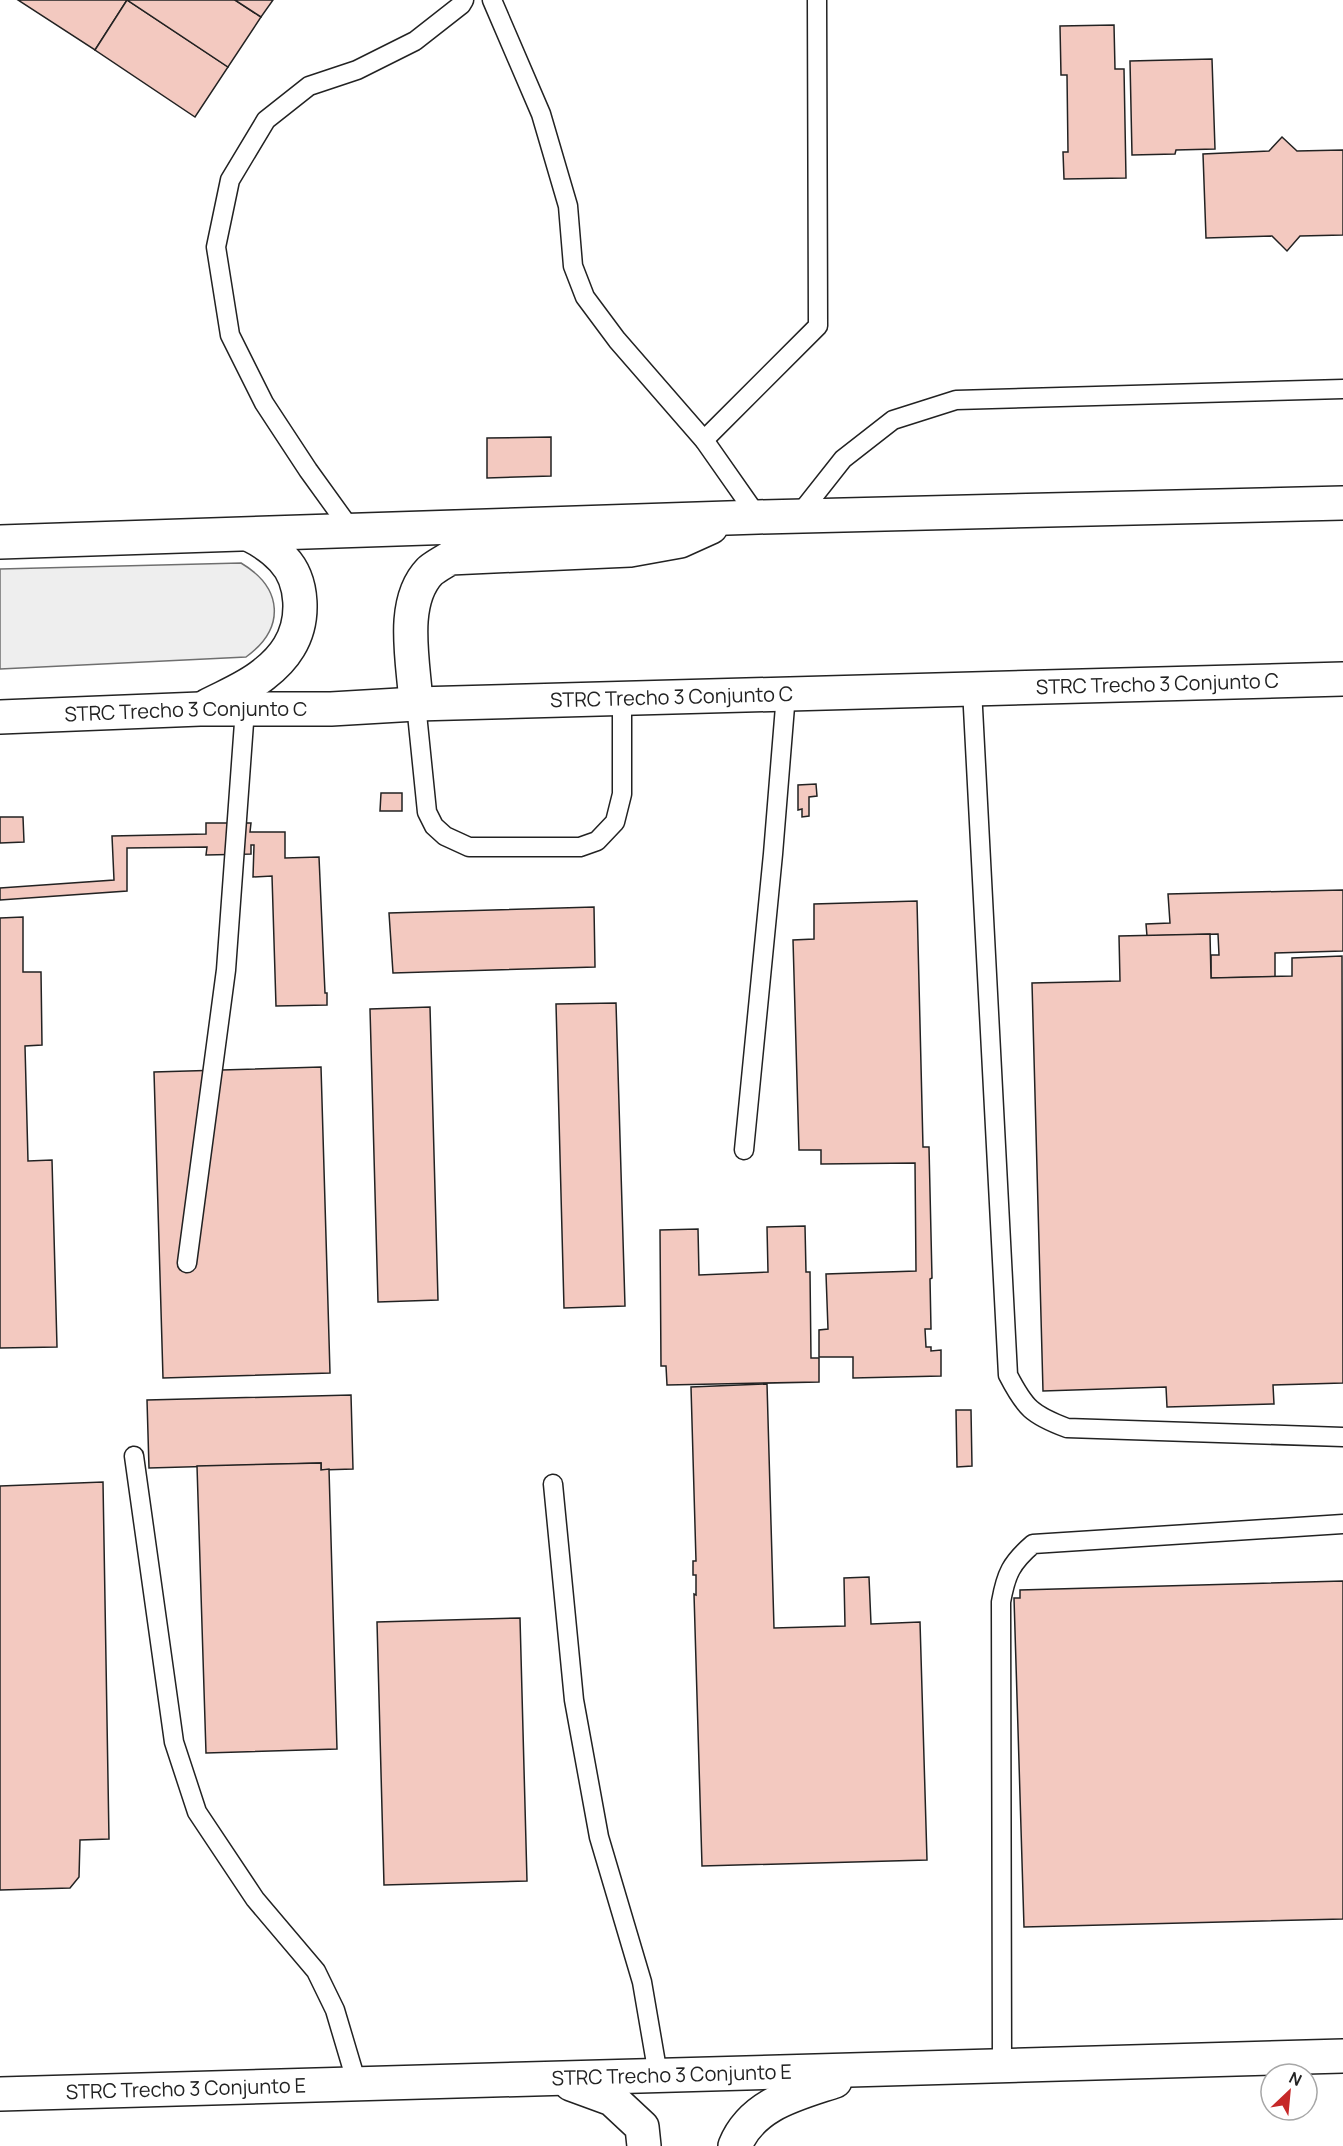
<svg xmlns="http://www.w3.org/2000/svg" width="1343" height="2146" font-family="Manrope,sans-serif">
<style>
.green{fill:#eee;stroke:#6f6f6f;stroke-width:1.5}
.building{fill:#f3c9c0;stroke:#222;stroke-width:1.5}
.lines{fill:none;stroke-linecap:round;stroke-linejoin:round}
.lane-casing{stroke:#222;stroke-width:21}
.secondary-casing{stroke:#222;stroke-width:36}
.lane{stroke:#fff;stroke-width:18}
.secondary{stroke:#fff;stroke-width:33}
.labels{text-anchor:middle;stroke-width:4.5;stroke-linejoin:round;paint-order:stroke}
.street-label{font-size:20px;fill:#222;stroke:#fff}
</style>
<rect width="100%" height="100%" fill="#fff"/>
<!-- green -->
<path class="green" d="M241,563C283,588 286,628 246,657L0,669V569Z"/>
<!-- building -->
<g class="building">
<polygon points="18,0 127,0 95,50"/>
<polygon points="127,0 228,67 195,117 95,50"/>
<polygon points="127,0 235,0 261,17 228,67"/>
<polygon points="235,0 273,0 261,17"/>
<polygon points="1114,25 1115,69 1124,69 1126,178 1064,179 1063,152 1068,152 1067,75 1061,75 1060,26"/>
<polygon points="1212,59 1215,149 1176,150 1175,154 1132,155 1130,61"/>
<polygon points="1282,137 1297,151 1343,150 1343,235 1300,236 1287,251 1272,236 1206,238 1203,154 1269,151"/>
<polygon points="551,437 551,476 487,478 487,438"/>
<polygon points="816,784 817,796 809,797 809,816 802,817 802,809 798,810 798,785"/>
<polygon points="381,793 402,793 402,811 380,811"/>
<polygon points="0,817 23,817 24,842 0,843"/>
<polygon points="206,823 251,823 250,832 285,832 285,858 319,857 325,993 327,993 327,1005 276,1006 272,876 253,877 254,845 251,845 251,854 206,855 207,847 127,848 127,891 0,900 0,888 114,880 112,836 206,834"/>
<polygon points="1343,890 1343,951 1275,953 1275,977 1211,978 1211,955 1219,955 1218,934 1147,936 1146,924 1170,923 1168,894"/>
<polygon points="917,901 923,1147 929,1147 932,1278 930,1279 931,1329 925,1329 926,1347 931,1347 931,1351 941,1350 941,1376 853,1378 853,1357 819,1357 819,1330 828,1329 826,1274 916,1271 915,1163 821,1164 821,1150 799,1150 793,940 814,939 814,904"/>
<polygon points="594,907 595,967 393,973 389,913"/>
<polygon points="23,917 23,972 41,972 42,1045 25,1046 28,1161 52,1160 57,1347 0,1348 0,918"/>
<polygon points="1210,934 1211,978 1292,976 1292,958 1342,956 1343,1383 1273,1385 1274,1404 1167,1407 1166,1387 1043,1391 1032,983 1120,981 1119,936"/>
<polygon points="616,1003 625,1306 564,1308 556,1004"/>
<polygon points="430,1007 438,1300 378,1302 370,1009"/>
<polygon points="321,1067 330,1373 163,1378 154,1072"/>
<polygon points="805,1226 806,1272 810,1272 811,1358 819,1358 819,1382 667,1385 666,1366 661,1366 660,1230 698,1229 699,1275 768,1272 767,1227"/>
<polygon points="767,1384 774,1628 845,1626 844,1578 869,1577 871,1624 920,1622 927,1860 702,1866 694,1594 696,1595 696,1575 693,1575 693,1561 696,1561 691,1387"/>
<polygon points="351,1395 353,1469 321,1470 321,1463 149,1468 147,1400"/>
<polygon points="956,1410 971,1410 972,1466 957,1467"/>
<polygon points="321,1463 321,1470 329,1469 337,1749 206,1753 197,1466"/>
<polygon points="103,1482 109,1839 80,1840 79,1877 70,1888 0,1890 0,1486"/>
<polygon points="1343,1581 1343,1919 1024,1927 1014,1598 1020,1598 1020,1590"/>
<polygon points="520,1618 527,1881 384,1885 377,1622"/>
</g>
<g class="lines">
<!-- lane casing -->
<g class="lane-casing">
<g id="lane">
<polyline points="492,0 541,114 568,206 573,266 585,297 617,340 704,440 758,517"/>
<polyline points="704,440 818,326 817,0"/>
<polyline points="798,516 843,459 893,420 956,400 1343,389"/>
<polyline points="352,531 308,470 264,403 230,335 216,247 230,180 266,120 309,86 357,70 415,41 461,5 464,0"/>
<path d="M972,689L1008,1375C1025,1408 1032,1415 1067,1428L1343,1437"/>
<polyline points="416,704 427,812 434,826 445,836 469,847 580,847 597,841 615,822 622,794 622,699"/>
<polyline points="744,1150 773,854 786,694"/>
<polyline points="187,1263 226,970 245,709"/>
<polyline points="134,1456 174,1742 197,1812 255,1899 316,1971 335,2010 357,2084"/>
<polyline points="553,1484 574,1700 599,1837 642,1982 658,2075"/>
<path d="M1002,2066L1001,1602C1006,1574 1011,1563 1033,1544L1343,1524"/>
</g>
</g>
<!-- secondary casing -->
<g class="secondary-casing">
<g id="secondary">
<polyline points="0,542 758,517 1343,503"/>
<path d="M416,704C414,664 399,603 430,571C436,566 444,562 450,558L630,550L680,541L711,527"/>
<path d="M207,706C226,696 247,688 264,674C273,667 283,657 289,647C305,621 304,581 283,559C274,549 262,541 250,535"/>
<path id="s1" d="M0,717L200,709H331L416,704L1343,679"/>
<polyline points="571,2084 612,2099 642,2127 644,2146"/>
<path id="s2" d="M0,2094L1343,2056"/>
<path d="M735,2146C752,2104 796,2094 835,2081"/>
</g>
</g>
<!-- lane -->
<use href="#lane" class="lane"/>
<!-- secondary -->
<use href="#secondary" class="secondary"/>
</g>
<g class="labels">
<!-- street labels -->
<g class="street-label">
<text dy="7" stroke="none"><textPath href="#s1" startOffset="1158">STRC Trecho 3 Conjunto C</textPath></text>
<text dy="7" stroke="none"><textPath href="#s1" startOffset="672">STRC Trecho 3 Conjunto C</textPath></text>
<text dy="7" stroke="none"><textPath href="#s1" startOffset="186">STRC Trecho 3 Conjunto C</textPath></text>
<text dy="7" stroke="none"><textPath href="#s2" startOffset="672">STRC Trecho 3 Conjunto E</textPath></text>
<text dy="7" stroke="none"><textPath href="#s2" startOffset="186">STRC Trecho 3 Conjunto E</textPath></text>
</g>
</g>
<!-- north arrow -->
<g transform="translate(1289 2092) rotate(26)"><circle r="28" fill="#ffffff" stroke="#a7a7a7" stroke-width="1.5"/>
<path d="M0-4.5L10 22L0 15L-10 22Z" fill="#c62828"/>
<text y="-9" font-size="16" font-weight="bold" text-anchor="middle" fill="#222222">N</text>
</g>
</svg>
